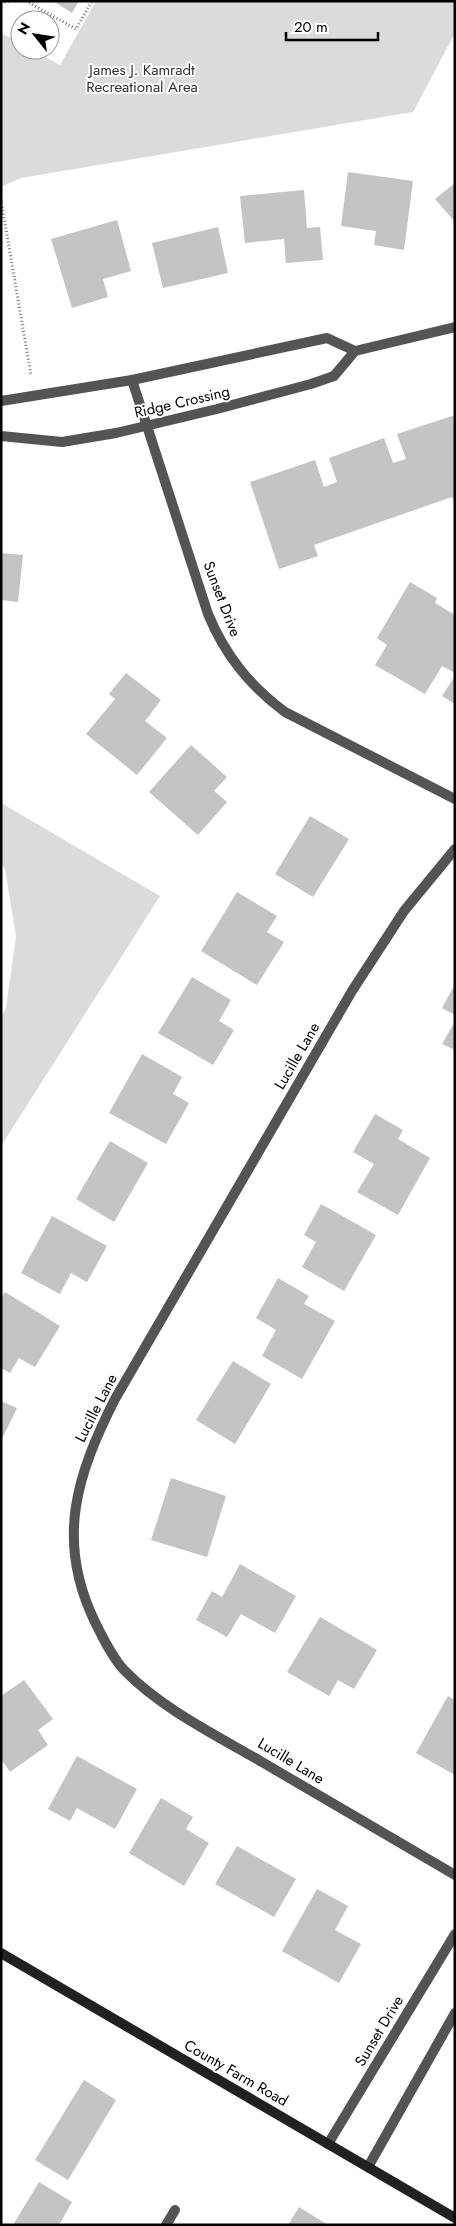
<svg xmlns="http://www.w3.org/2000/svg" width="456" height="2226" font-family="Jost,sans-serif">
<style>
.green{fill:#dbdbdb}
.building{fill:#c4c4c4}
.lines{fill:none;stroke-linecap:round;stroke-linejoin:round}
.path{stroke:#767676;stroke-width:3;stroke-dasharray:1 2.5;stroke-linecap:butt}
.street{stroke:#545454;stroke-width:10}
.secondary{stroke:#212121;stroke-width:10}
.labels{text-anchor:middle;stroke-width:4;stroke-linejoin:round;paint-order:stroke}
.park-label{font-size:15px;fill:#323232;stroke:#fff}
.street-label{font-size:15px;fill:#000;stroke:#fff}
</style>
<rect width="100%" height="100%" fill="#fff"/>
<!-- green -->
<g class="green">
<polygon points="96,1 455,1 455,33 413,112 21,178 1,187 1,33 20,43 20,50 32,50 60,65"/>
<polygon points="1,803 160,896 1,1146 1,1018 6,1008 16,936 5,869 1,863"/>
</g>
<!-- building -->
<g class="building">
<polygon points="53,1 79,1 72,13"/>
<polygon points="348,172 413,181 404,250 374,245 376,231 341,226"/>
<polygon points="455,183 455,222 435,199"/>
<polygon points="304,190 307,228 320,227 323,260 286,263 284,239 245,243 240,196"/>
<polygon points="117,220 131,271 103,279 108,297 72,308 51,239"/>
<polygon points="218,227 228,273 163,288 152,243"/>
<polygon points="455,415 455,503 452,497 314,545 318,556 279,569 250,482 315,460 324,487 337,482 329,458 384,438 393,463 406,459 397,434"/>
<polygon points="1,553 23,555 18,602 1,600"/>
<polygon points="410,582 437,598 435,603 455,615 455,673 442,666 425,694 375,665 387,645 377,638"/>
<polygon points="126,673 161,700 145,721 167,738 137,775 86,734 115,699 109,694"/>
<polygon points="455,676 455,704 442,696"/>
<polygon points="191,745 227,777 214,791 227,802 198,835 149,792"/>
<polygon points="310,816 349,839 313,897 275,874"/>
<polygon points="237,892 277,916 267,932 284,942 257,985 201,951"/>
<polygon points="192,977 231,1000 219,1021 234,1030 213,1065 158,1033"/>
<polygon points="455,984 455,1015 442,1008"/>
<polygon points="455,1021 455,1050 442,1044"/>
<polygon points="142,1054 182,1077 173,1094 189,1103 166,1144 109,1113"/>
<polygon points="375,1114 403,1130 398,1139 430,1158 398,1215 357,1192 374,1164 353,1152"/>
<polygon points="110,1141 148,1163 114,1222 76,1199"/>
<polygon points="321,1204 376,1235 344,1291 302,1267 316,1242 304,1235"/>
<polygon points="52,1216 107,1246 87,1282 71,1273 60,1294 21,1273"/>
<polygon points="278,1278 309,1296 304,1304 335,1321 302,1379 262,1356 276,1330 256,1318"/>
<polygon points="5,1292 60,1326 35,1367 19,1358 10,1373 1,1368 1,1298"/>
<polygon points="233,1361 271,1384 235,1444 196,1420"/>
<polygon points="1,1401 17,1408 1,1441"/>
<polygon points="171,1478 226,1496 207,1557 151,1540"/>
<polygon points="240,1564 296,1596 275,1633 241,1614 227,1637 196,1620 212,1591 222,1597"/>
<polygon points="320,1617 377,1650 354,1689 338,1680 329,1696 287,1672"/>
<polygon points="24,1680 53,1719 38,1730 48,1745 10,1772 1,1759 1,1696"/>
<polygon points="448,1696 455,1700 455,1775 416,1753"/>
<polygon points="77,1756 137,1789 115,1829 77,1808 70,1821 48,1809"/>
<polygon points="161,1798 193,1817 186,1829 209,1843 184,1886 129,1853"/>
<polygon points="237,1846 296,1879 274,1917 215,1884"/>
<polygon points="317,1889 348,1906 335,1930 361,1944 339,1983 282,1951"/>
<polygon points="84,2080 116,2100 68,2180 35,2160"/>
<polygon points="39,2182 72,2202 59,2225 13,2225"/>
<polygon points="299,2207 328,2225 288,2225"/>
</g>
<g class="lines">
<!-- path -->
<g class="path">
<polyline points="26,1 76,29 92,1"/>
<polyline points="1,3 11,1"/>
<polyline points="1,200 31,375"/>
</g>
<!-- street -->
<g class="street">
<path d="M132,380L208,614C225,655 249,685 285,712L455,799"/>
<polyline points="1,401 132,380 327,338 355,351"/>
<polyline points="1,436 62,442 116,433 217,409 311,384 334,376 355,351 455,327"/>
<path d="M455,849L404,911L352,991L115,1399C77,1474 55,1540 95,1622C103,1638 112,1657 124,1670C162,1709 216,1735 262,1762C327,1800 391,1838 455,1875"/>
<polyline points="328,2144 455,1934"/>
<polyline points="368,2167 455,2013"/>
<polyline points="166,2225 175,2210"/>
</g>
<!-- secondary -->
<polyline class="secondary" points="1,1953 455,2218"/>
</g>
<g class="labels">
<!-- park labels -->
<g class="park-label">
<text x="142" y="75">James J. Kamradt<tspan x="142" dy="17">Recreational Area</tspan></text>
</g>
<!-- street labels -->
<g class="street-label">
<text transform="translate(182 402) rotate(-13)" y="5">Ridge Crossing</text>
<text transform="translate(222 599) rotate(69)" y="5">Sunset Drive</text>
<text transform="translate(297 1056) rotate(-60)" y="5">Lucille Lane</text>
<text transform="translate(96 1408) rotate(-63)" y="5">Lucille Lane</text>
<text transform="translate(291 1761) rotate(31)" y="5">Lucille Lane</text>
<text transform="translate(379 2031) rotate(-59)" y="5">Sunset Drive</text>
<text transform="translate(236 2073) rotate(30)" y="5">County Farm Road</text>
</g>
</g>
<!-- border -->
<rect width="456" height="2226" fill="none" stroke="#000000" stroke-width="5"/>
<!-- north arrow -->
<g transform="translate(35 35) rotate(300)"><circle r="24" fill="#ffffff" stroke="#999999"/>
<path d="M0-4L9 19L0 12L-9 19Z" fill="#000000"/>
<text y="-8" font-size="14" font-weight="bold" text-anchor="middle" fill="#000000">N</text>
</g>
<!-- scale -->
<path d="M286 32v8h92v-8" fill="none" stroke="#000000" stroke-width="2.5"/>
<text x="294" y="32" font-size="15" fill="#000000" stroke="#ffffff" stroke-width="4" paint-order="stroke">20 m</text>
</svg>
